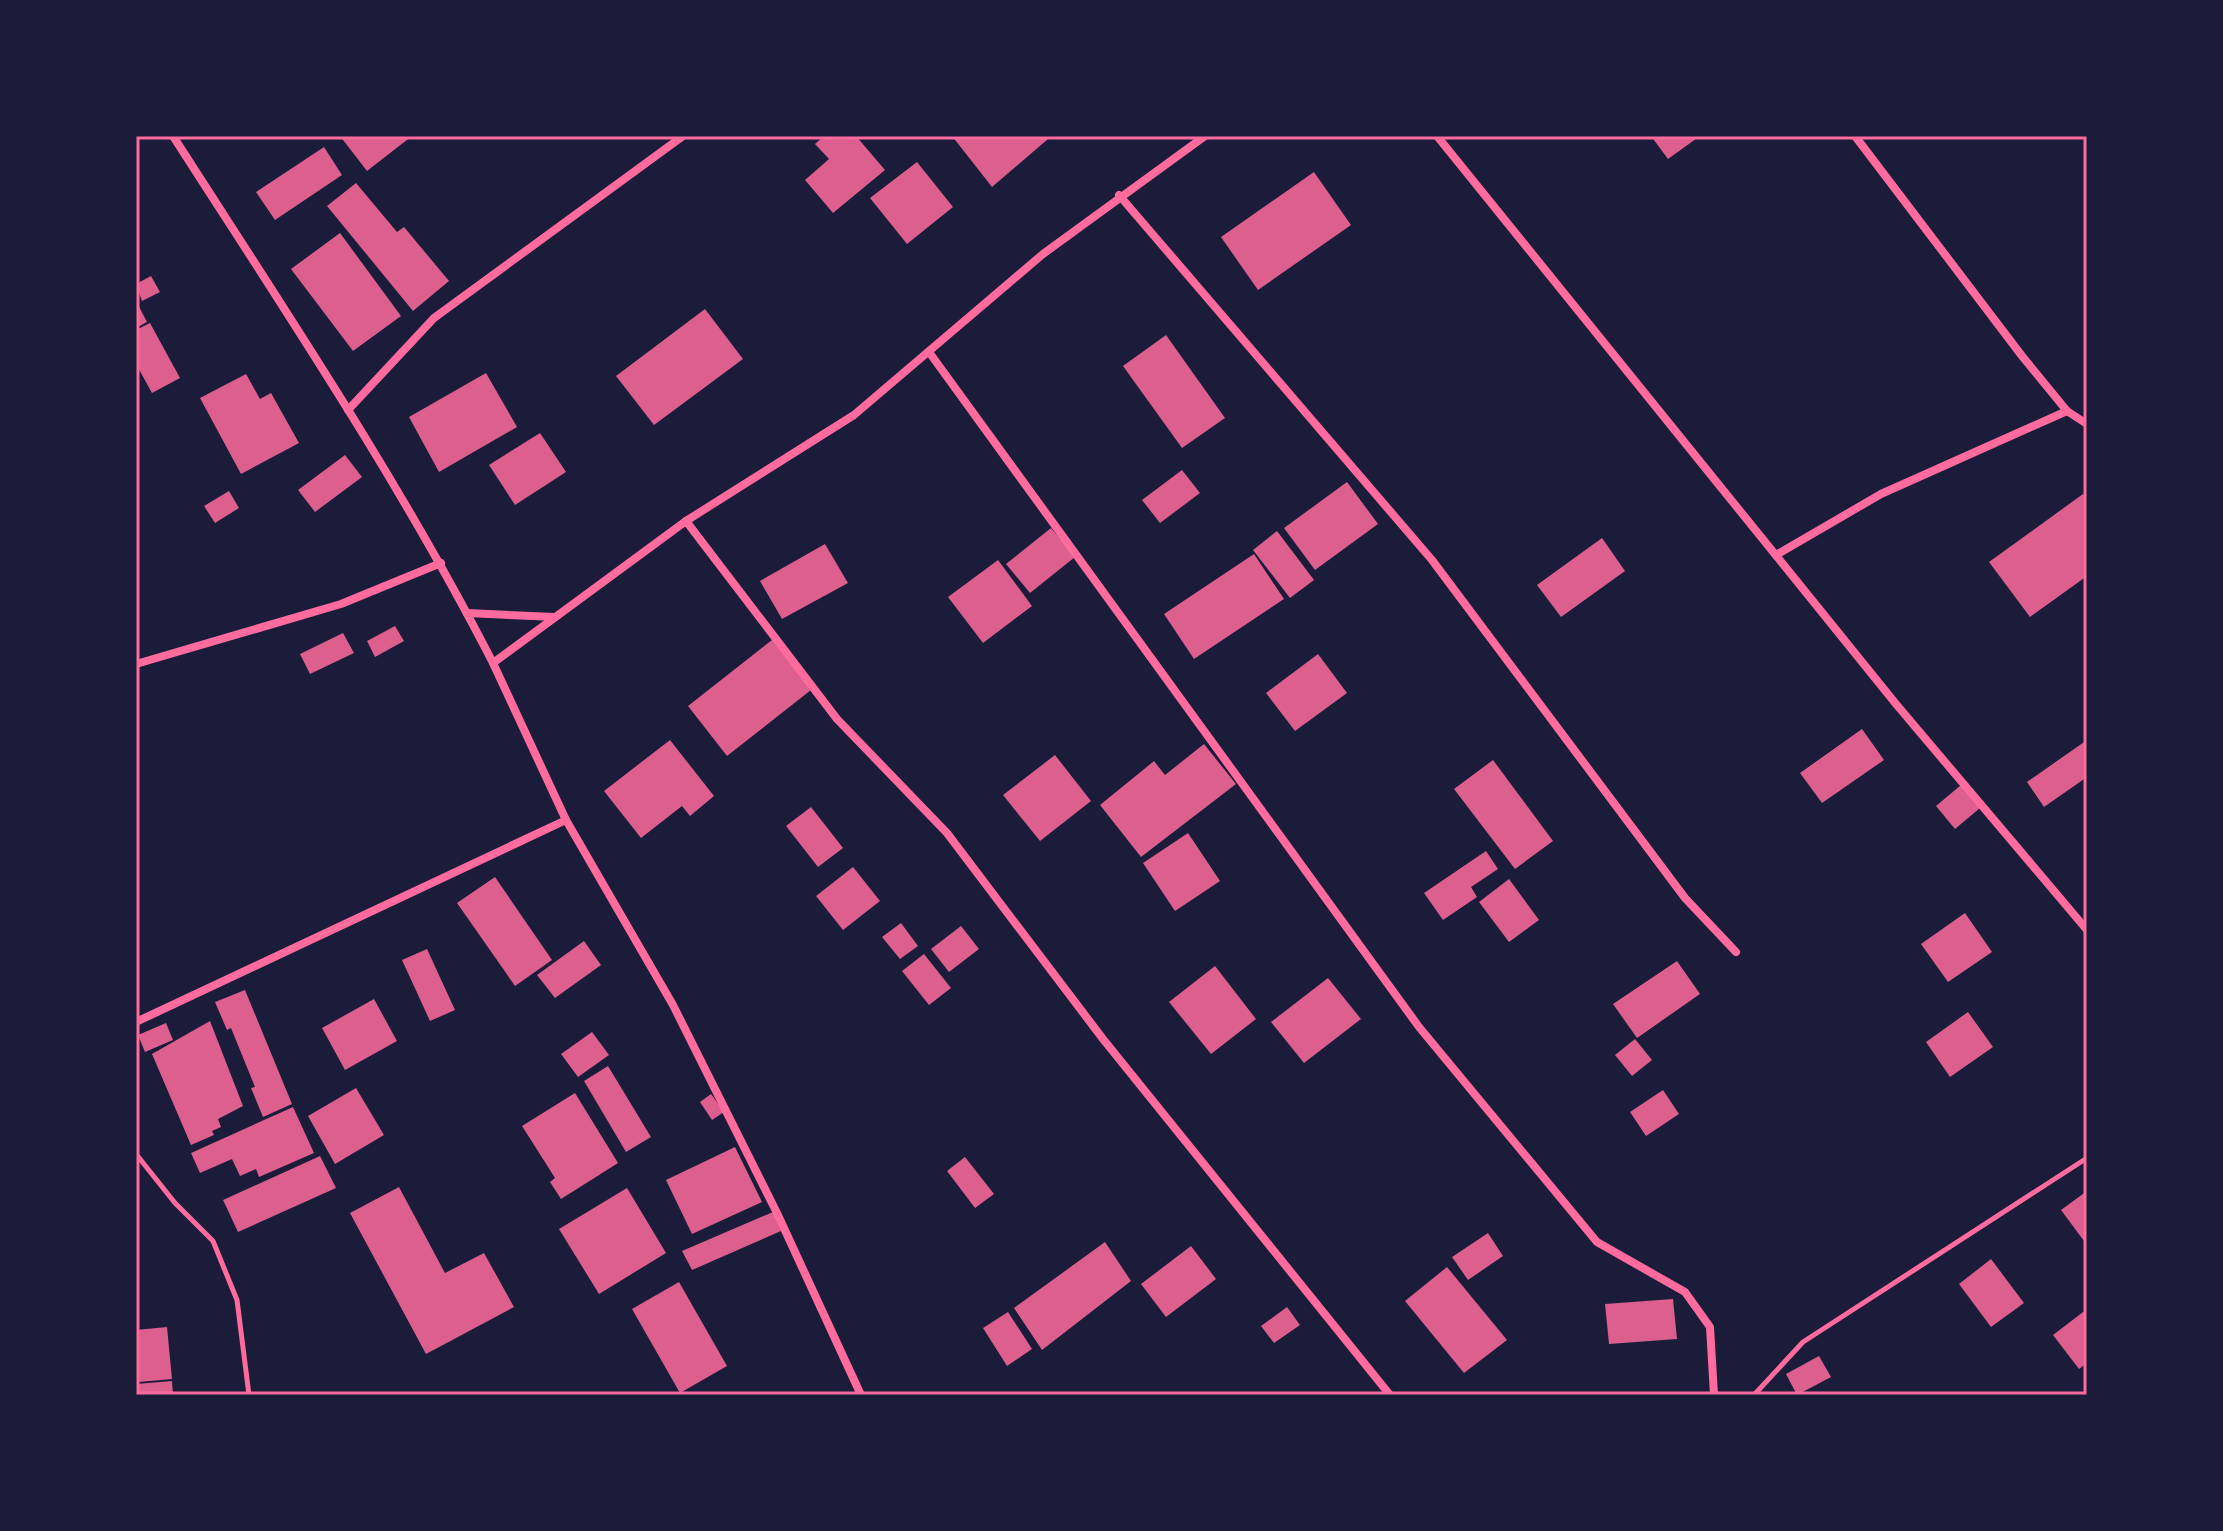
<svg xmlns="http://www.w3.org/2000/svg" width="2223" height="1531" font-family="'DM Sans',sans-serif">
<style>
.building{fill:#dd5f8e}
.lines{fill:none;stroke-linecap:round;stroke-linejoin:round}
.path{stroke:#ff6b9d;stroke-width:5}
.minor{stroke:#ff6b9d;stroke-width:8}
.neatline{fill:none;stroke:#ff6b9d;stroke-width:3}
</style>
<rect width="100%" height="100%" fill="#1b1b3a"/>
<!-- building -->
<g class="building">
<polygon points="340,136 412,136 367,171"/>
<polygon points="824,136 856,136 885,170 833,213 805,180 829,159 815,144"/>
<polygon points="952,136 1046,136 1048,139 992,187"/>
<polygon points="1651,136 1700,136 1668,159"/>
<polygon points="324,147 342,175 275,220 256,192"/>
<polygon points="917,162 953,207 907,244 870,198"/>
<polygon points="1314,172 1351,225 1258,290 1221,237"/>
<polygon points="356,183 397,232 404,227 449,281 413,311 327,206"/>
<polygon points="340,233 401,316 353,351 291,269"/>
<polygon points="151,276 160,292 142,301 136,284"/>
<polygon points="136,301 147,322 136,328"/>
<polygon points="705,309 743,359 654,425 616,376"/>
<polygon points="150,323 180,378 152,393 136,364 136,330"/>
<polygon points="1166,335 1225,418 1182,448 1123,366"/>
<polygon points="486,373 517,427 439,472 409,417"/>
<polygon points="246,374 260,399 271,393 299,443 241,474 200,398"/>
<polygon points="540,433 566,472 515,505 489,465"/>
<polygon points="345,455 362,477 315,512 298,490"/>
<polygon points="1182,470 1200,493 1160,523 1142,500"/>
<polygon points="1347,482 1378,524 1315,570 1284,528"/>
<polygon points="229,491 239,508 215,523 204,506"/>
<polygon points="2083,494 2087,498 2087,576 2030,617 1989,562"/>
<polygon points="1051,528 1075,557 1030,593 1006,564"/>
<polygon points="1277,531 1314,580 1290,598 1253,550"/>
<polygon points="1602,538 1625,571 1561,617 1537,585"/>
<polygon points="825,544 848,583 782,619 760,581"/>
<polygon points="1254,554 1284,599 1194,659 1164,614"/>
<polygon points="998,560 1032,606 983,643 948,597"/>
<polygon points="395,626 404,641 375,657 367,641"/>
<polygon points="343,633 354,653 310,674 300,654"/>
<polygon points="772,640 811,690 727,756 688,706"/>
<polygon points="1318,654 1347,693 1295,731 1266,693"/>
<polygon points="1862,729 1884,760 1822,803 1800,773"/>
<polygon points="670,740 714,796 690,816 682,806 641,838 604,791"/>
<polygon points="2087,740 2087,777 2044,807 2027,782"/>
<polygon points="1204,744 1236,784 1141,857 1100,805 1154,761 1165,775"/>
<polygon points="1055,755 1091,801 1040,841 1003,795"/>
<polygon points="1493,760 1553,841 1515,869 1454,789"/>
<polygon points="1961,785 1980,808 1955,829 1936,806"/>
<polygon points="811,807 843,848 818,867 786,826"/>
<polygon points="1188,833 1220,881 1175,911 1143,863"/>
<polygon points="1486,851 1498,869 1471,887 1477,897 1443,920 1424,893"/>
<polygon points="853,867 880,901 843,930 816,896"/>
<polygon points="495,877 552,960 515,986 457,903"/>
<polygon points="1509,879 1539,920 1509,942 1479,902"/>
<polygon points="1965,913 1992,952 1948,982 1921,944"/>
<polygon points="901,923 918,946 900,959 882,937"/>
<polygon points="961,926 979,949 949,972 931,949"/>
<polygon points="584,941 601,965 555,998 537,975"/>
<polygon points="427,949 455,1010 430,1021 402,960"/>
<polygon points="924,954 951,988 929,1005 902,971"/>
<polygon points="1677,961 1700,994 1637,1038 1613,1004"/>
<polygon points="1215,966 1256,1019 1211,1054 1169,1002"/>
<polygon points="1328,978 1361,1019 1304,1063 1271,1022"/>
<polygon points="245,990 292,1104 263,1117 251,1088 255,1087 231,1028 227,1030 215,1002"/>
<polygon points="374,999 397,1041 345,1070 322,1028"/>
<polygon points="1968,1012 1993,1047 1950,1077 1926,1042"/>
<polygon points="210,1021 243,1106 218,1119 221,1127 212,1131 214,1135 191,1145 152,1054"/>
<polygon points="166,1023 173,1040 145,1052 138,1035"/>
<polygon points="592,1032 609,1055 578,1077 561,1054"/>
<polygon points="1635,1039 1652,1060 1632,1076 1615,1055"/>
<polygon points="608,1066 651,1137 626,1152 584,1081"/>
<polygon points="356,1088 384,1135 335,1164 308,1116"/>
<polygon points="1663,1090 1679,1114 1646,1136 1630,1112"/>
<polygon points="575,1093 618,1163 561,1199 550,1182 555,1178 522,1126"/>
<polygon points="711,1094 724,1112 712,1120 700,1102"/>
<polygon points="293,1107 314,1153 259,1177 256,1169 240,1176 232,1159 200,1173 191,1153"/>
<polygon points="735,1147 762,1202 692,1234 666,1180"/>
<polygon points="320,1156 336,1188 238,1232 223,1200"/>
<polygon points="965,1157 994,1194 975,1208 947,1171"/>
<polygon points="399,1187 445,1273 484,1253 514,1307 426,1354 350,1213"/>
<polygon points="627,1188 666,1253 599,1294 559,1229"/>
<polygon points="2087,1191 2087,1245 2061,1210"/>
<polygon points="773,1212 781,1231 692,1270 682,1251"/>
<polygon points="1488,1233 1503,1256 1468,1280 1452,1257"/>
<polygon points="1105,1242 1131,1281 1042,1350 1014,1308"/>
<polygon points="1191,1246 1216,1279 1166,1317 1141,1284"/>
<polygon points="1991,1259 2024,1303 1991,1327 1959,1284"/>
<polygon points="1447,1267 1507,1340 1464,1373 1405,1301"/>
<polygon points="679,1282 727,1366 680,1393 632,1309"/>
<polygon points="1673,1299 1677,1339 1609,1344 1605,1304"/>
<polygon points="1287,1307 1300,1325 1274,1343 1261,1326"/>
<polygon points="2087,1309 2087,1363 2079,1369 2053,1335"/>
<polygon points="1008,1312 1032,1349 1007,1366 983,1328"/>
<polygon points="167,1327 172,1379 139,1382 136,1330"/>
<polygon points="1819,1356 1831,1377 1797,1395 1786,1374"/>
<polygon points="172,1381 173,1395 136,1395 136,1384"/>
</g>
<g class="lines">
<!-- path -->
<g class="path">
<polyline points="136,1154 175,1203 213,1241 237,1300 249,1395"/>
<polyline points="1754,1395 1803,1342 2087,1158"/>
</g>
<!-- minor -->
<g class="minor">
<path d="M173,136C284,309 399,480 493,663L686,521L854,415L1043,254L1205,136"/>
<polyline points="1437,136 1896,704 2087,930"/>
<polyline points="1855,136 2022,356 2067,411 2087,424"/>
<polyline points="1119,195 1432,560 1685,898 1736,952"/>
<polyline points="929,352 1419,1027 1597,1242 1685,1292 1710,1327 1714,1395"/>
<polyline points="348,410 434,318 683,136"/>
<polyline points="686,521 837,719 947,833 1103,1039 1390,1395"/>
<polyline points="1776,555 1881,494 2067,411"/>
<polyline points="467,613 554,617"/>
<polyline points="493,663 566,820 673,1005 777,1213 861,1395"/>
<polyline points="136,664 341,604 441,563"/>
<polyline points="136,1022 566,820"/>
</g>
</g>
<!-- border -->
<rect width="2223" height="1531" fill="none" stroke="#1b1b3a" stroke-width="276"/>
<rect x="138" y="138" width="1947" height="1255" class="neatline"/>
</svg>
